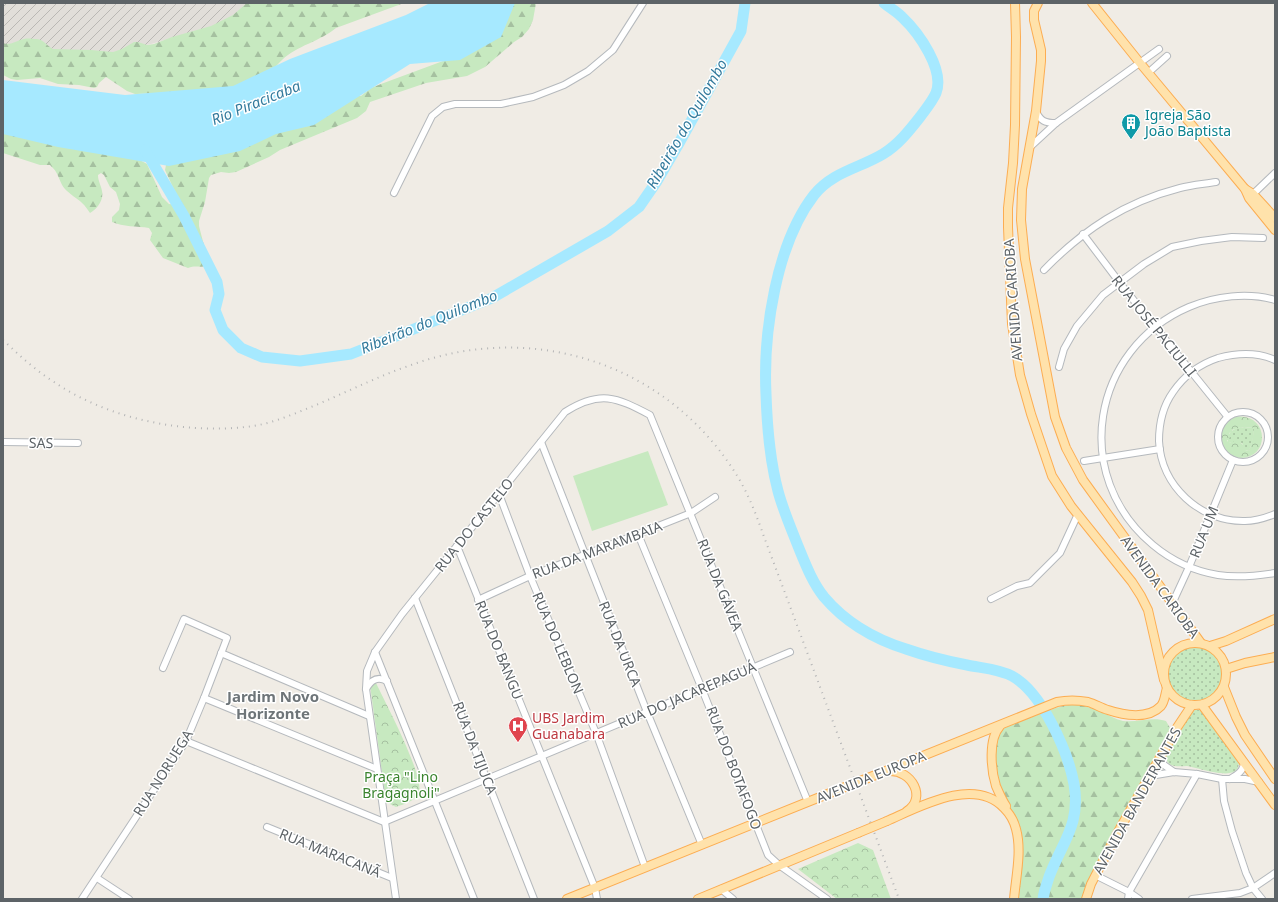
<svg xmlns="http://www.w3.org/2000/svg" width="1278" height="902" font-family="'Noto Sans',sans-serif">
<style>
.industrial{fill:url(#industrial-furrows)}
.grass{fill:url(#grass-dots)}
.forest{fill:url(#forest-firs)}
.park{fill:url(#park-crowns);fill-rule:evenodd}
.pitch{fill:#c7e9c0}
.water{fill:#a6e9ff}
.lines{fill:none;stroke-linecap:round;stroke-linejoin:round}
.river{stroke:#a6e9ff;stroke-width:11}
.minor-casing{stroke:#b5b9bd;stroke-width:8}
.major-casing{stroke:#fcad52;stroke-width:10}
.minor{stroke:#fff;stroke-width:6}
.major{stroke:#ffe2ab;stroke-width:8}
.rail{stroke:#b4b5b6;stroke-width:2;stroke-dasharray:1 5;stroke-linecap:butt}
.major-bridge-casing{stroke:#fcad52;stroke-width:10;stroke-linecap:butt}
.major-bridge{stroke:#ffe2ab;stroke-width:8}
.labels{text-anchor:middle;stroke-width:3;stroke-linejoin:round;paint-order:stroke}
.culture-label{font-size:14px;fill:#0d838f;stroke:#fff;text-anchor:start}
.street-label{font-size:14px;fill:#5d6367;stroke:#fff}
.health-label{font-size:14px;fill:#be3a42;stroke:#fff;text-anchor:start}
.park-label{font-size:14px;fill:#3a842e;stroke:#fff}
.water-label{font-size:15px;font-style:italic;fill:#347b9d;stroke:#fff}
.neighbourhood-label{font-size:15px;font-weight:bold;fill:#6e7579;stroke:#fff}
</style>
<defs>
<pattern id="industrial-furrows" width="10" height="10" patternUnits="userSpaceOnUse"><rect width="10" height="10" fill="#e1ded9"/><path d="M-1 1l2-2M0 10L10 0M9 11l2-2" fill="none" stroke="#bab8b4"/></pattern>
<pattern id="grass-dots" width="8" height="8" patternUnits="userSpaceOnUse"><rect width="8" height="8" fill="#c7e9c0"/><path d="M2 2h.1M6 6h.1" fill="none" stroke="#a5c0a0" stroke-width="1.8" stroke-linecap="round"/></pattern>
<pattern id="forest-firs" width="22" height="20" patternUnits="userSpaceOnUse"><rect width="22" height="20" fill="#c7e9c0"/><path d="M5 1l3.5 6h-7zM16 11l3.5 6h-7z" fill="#a5c0a0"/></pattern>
<pattern id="park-crowns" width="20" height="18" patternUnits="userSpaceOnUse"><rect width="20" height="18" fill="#c7e9c0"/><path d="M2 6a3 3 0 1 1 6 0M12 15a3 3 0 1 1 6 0" fill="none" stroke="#a5c0a0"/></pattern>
</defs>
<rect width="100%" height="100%" fill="#f0ece5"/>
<!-- industrial -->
<polygon class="industrial" points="3,3 253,3 234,20 151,44 100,55 3,44"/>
<!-- grass -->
<g class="grass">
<path d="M1241,427L1244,428L1253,427L1254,429C1254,437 1252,443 1249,451L1245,450L1242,443C1237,442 1232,444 1228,442C1227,433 1232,429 1241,427Z"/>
<circle cx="1195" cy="674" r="29"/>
<path d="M1195,710H1201L1238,759C1245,786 1197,767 1187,766C1182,766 1176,767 1171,765C1167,763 1166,759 1166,755L1190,712Z"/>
</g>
<!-- forest -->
<g class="forest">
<path d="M247,3H404L336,28C321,41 296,46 282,60C275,66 270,75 265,83L214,91L135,94L127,91L106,77L99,83L97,87L94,88L79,85L58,84L40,78L17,80L11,79L3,75V43C11,46 17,40 24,39C28,38 33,39 37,39C44,40 47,46 53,49L91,50L113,52L122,49L134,42H138L147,45L154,44L172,37L211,26L233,15Z"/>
<path d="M513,3H536L533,20L529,29L522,37L514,42L485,67L467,76L426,83L370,102L366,111L357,118L280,150L269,157L236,172L229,173L221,172L211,175L209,178L205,202L199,221V226L208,261L206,266C199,268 196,265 188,268L163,258L150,240L152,233L149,228C137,226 123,227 112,222V217L119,210L120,204L116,192L110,187L104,175L101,173L98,175C98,181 101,185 102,191C104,200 97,209 90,213C82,200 77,200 67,191C61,186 60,179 56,172C55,170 52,167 50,165H40L3,153V124L138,159L147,164L162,197L169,204L178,205L177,196L165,170L167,160L352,96H361L371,88L381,84L470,51Z"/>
<path d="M1076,704C1084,706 1093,708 1100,711C1108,715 1115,719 1123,721C1138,723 1152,716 1166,721L1170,728L1168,733L1094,868L1083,894L1082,899H1018C1020,877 1026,847 1020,826C1017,819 1011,812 1008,805C1000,791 987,742 1002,730C1009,725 1020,722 1027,719C1043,713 1059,705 1076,704Z"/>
</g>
<!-- park -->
<g class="park">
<path d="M1235,417C1269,412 1271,458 1241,458C1235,458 1229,455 1225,450C1215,438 1222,424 1235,417ZM1241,427L1244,428L1252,427L1254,429C1253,437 1252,443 1249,451L1245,450V446L1243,445L1239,441H1234L1231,443L1227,441L1230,437L1229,433L1232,432V430Z"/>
<path d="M376,683C385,702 424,775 419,792C416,801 404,804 396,807L386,802L370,685Z"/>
<polygon points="858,843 873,850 891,899 837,899 798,869"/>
</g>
<!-- pitch -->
<polygon class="pitch" points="648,451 668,505 592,531 573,476"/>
<!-- water -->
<polygon class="water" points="430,3 515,3 501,37 460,60 410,64 314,125 276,134 240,151 169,166 58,147 3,134 3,80 125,95 233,86 290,59 406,15"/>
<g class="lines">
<!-- river -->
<g class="river">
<path d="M884,3C890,8 897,12 902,17C919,33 945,70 936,93C932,102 925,110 920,117C909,131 898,145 883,154C860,168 832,172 814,195C776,244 763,333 766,394C767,425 770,461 778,491C783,510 791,528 798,546C805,563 812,582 824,597C846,623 874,639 906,649C926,656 946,661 967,665C982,668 999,669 1012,676C1042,692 1068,752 1074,784C1081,825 1062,842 1049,877C1047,884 1044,891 1043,899"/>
<polyline points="145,150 184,216 217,282 219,294 215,310 223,330 241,348 262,357 300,361 351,354 492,298 608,231 639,207 657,181 678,145 741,31 745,3"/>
</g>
<!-- minor casing -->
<g class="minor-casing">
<g id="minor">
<polyline points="1148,73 1167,56"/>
<path d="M1036,111C1040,121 1045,123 1056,123"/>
<polyline points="1030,147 1056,123 1159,49"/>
<polyline points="394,193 432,116 443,107 455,104 501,104 533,97 564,85 588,71 613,50 643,3"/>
<polyline points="1250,197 1275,173"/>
<polyline points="1083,234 1123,287 1227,416"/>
<path d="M1044,270C1083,230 1125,202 1180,188C1191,185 1204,184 1216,182"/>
<path d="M1275,300C1248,292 1215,296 1189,307C1091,349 1070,476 1153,545C1171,560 1194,571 1218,575C1237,578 1256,576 1275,573"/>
<path d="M1275,360C1257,352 1237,353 1218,358C1200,364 1184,376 1173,392C1163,406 1159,423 1159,441C1161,486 1200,522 1245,521C1256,521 1265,518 1275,514"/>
<polyline points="1059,367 1064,349 1077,326 1103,295 1144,264 1172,247 1201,241 1232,237 1263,238"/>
<circle cx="1243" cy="437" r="25"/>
<polyline points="3,442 78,443"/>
<polyline points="541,442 647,712 702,845"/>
<polyline points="1084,461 1160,449"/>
<polyline points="499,494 530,576 596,733 645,867"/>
<polyline points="638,534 702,689 768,855 779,865 827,899"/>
<polyline points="457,546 595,888 597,899"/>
<polyline points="415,598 534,899"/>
<polyline points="991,599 1017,586 1030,583 1060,553 1078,514"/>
<polyline points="478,600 530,576 638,534 691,513 715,497"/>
<polyline points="1172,604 1189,567 1233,460"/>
<polyline points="375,652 474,899"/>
<polyline points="221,653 369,716"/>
<path d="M366,689C371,680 377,676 387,681"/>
<polyline points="204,698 377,769"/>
<polyline points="186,741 384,822 790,652"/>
<polyline points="1159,759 1164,765 1174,772"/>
<polyline points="1150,776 1174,772 1197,774 1222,779 1245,779 1259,782"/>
<polyline points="1222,779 1224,801 1232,831 1246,873 1253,888 1262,899"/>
<path d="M1230,779C1237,775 1244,771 1244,762"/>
<polyline points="267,827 392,878"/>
<polyline points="1095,875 1129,892 1139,899"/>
<polyline points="97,878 129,899"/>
<polyline points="721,889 733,899"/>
<polyline points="82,899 186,741 204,698 227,638 184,619 163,668"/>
<path d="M396,899L366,689L367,671L375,652L402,614L565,412C600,390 616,397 650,415L808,802"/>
<polyline points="1128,899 1129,892 1197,774"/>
<polyline points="1192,899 1240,893 1253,888 1275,873"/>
</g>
</g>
<!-- major casing -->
<g class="major-casing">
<g id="major">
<polyline points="1015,3 1016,37 1015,125 1013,163 1008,208 1008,227 1012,324 1020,375 1031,414 1052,476 1071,506 1132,582 1141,596 1148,610 1164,680"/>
<polyline points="1038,3 1034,11 1034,20 1041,50 1041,61 1036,111 1022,189 1021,220 1025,259 1055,417 1066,448 1083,480 1201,643"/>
<polyline points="1092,3 1140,63 1245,189 1249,198 1275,230"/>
<polyline points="1245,189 1253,194 1275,218"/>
<circle cx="1195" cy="674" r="31"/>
<polyline points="1210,646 1226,641 1275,619"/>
<polyline points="1226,669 1245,663 1275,657"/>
<polyline points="1224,687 1236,717 1245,735 1275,779"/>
<polyline points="1202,705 1275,805"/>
<path d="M1000,726C988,739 991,770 996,786C999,793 1002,800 1006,806"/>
<path d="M889,771C912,770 927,798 907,811"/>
<path d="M868,778L1057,702C1067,700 1077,700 1088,702C1095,704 1101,708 1108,710C1123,715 1148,720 1161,706C1165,701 1165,694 1167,688"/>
<path d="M887,821C919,807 974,776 1004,808C1009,813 1014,821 1016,829C1022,851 1016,876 1014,899"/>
<polyline points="567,899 840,789"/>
<polyline points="698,899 858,833"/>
<polyline points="1086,899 1091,884 1118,832 1176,729 1192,705"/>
</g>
</g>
<!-- minor -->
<use href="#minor" class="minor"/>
<!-- major -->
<use href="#major" class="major"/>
<!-- rail -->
<path class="rail" d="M3,340C19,355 35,370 54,382C107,418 181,434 245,427C270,425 293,414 316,405C349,391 381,375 414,364C535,321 667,364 736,474C748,493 756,514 763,534L899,899"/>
<!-- major-bridge casing -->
<g class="major-bridge-casing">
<g id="major-bridge">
<polyline points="840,789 868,778"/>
<polyline points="858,833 887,821"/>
</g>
</g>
<!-- major-bridge -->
<use href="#major-bridge" class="major-bridge"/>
</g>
<!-- icons -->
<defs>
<g id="building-pin" transform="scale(1)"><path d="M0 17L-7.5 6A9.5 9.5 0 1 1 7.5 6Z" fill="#0f9aa8" stroke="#fff"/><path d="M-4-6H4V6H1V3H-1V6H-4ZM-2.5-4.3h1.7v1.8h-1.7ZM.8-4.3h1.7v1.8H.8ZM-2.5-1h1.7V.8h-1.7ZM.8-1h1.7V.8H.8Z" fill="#fff"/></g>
<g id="hospital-pin" transform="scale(1)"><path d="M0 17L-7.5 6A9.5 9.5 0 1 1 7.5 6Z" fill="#e0444e" stroke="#fff"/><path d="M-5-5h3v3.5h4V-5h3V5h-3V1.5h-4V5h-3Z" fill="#fff"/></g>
</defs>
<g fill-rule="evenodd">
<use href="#building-pin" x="1131" y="123"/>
<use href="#hospital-pin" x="518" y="726"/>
</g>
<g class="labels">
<!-- culture labels -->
<g class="culture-label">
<text x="1145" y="120">Igreja São<tspan x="1145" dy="16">João Baptista</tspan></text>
</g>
<!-- street labels -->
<g class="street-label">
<text transform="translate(1013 300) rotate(-94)" y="5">AVENIDA CARIOBA</text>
<text transform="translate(1154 326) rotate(51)" y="5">RUA JOSÉ PACIULLI</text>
<text transform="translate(41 443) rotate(1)" y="5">SAS</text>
<text transform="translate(474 525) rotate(-51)" y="5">RUA DO CASTELO</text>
<text transform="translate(1204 532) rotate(-68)" y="5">RUA UM</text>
<text transform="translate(597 550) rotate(-21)" y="5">RUA DA MARAMBAIA</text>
<text transform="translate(720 585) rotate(68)" y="5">RUA DA GÁVEA</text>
<text transform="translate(1160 587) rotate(54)" y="5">AVENIDA CARIOBA</text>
<text transform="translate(558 643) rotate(67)" y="5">RUA DO LEBLON</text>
<text transform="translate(620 644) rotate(68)" y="5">RUA DA URCA</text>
<text transform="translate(499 650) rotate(68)" y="5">RUA DO BANGU</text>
<text transform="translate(687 695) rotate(-23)" y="5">RUA DO JACAREPAGUÁ</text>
<text transform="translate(475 748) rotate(69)" y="5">RUA DA TIJUCA</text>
<text transform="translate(734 768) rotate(69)" y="5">RUA DO BOTAFOGO</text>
<text transform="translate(163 773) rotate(-58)" y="5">RUA NORUEGA</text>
<text transform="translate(871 777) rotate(-22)" y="5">AVENIDA EUROPA</text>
<text transform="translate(1137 801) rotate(-61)" y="5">AVENIDA BANDEIRANTES</text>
<text transform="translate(330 853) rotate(22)" y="5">RUA MARACANÃ</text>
</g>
<!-- health labels -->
<g class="health-label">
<text x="532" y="723">UBS Jardim<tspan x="532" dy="16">Guanabara</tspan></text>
</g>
<!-- park labels -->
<g class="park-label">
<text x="401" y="782">Praça "Lino<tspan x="401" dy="16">Bragagnoli"</tspan></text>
</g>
<!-- water labels -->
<g class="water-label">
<text transform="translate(256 103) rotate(-22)" y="5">Rio Piracicaba</text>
<text transform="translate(687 124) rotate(-60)" y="5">Ribeirão do Quilombo</text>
<text transform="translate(429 322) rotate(-22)" y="5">Ribeirão do Quilombo</text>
</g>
<!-- neighbourhood labels -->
<g class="neighbourhood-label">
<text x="273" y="702">Jardim Novo<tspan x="273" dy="17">Horizonte</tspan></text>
</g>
</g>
<!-- border -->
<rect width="1278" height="902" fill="none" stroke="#5d6367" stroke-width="8"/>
</svg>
